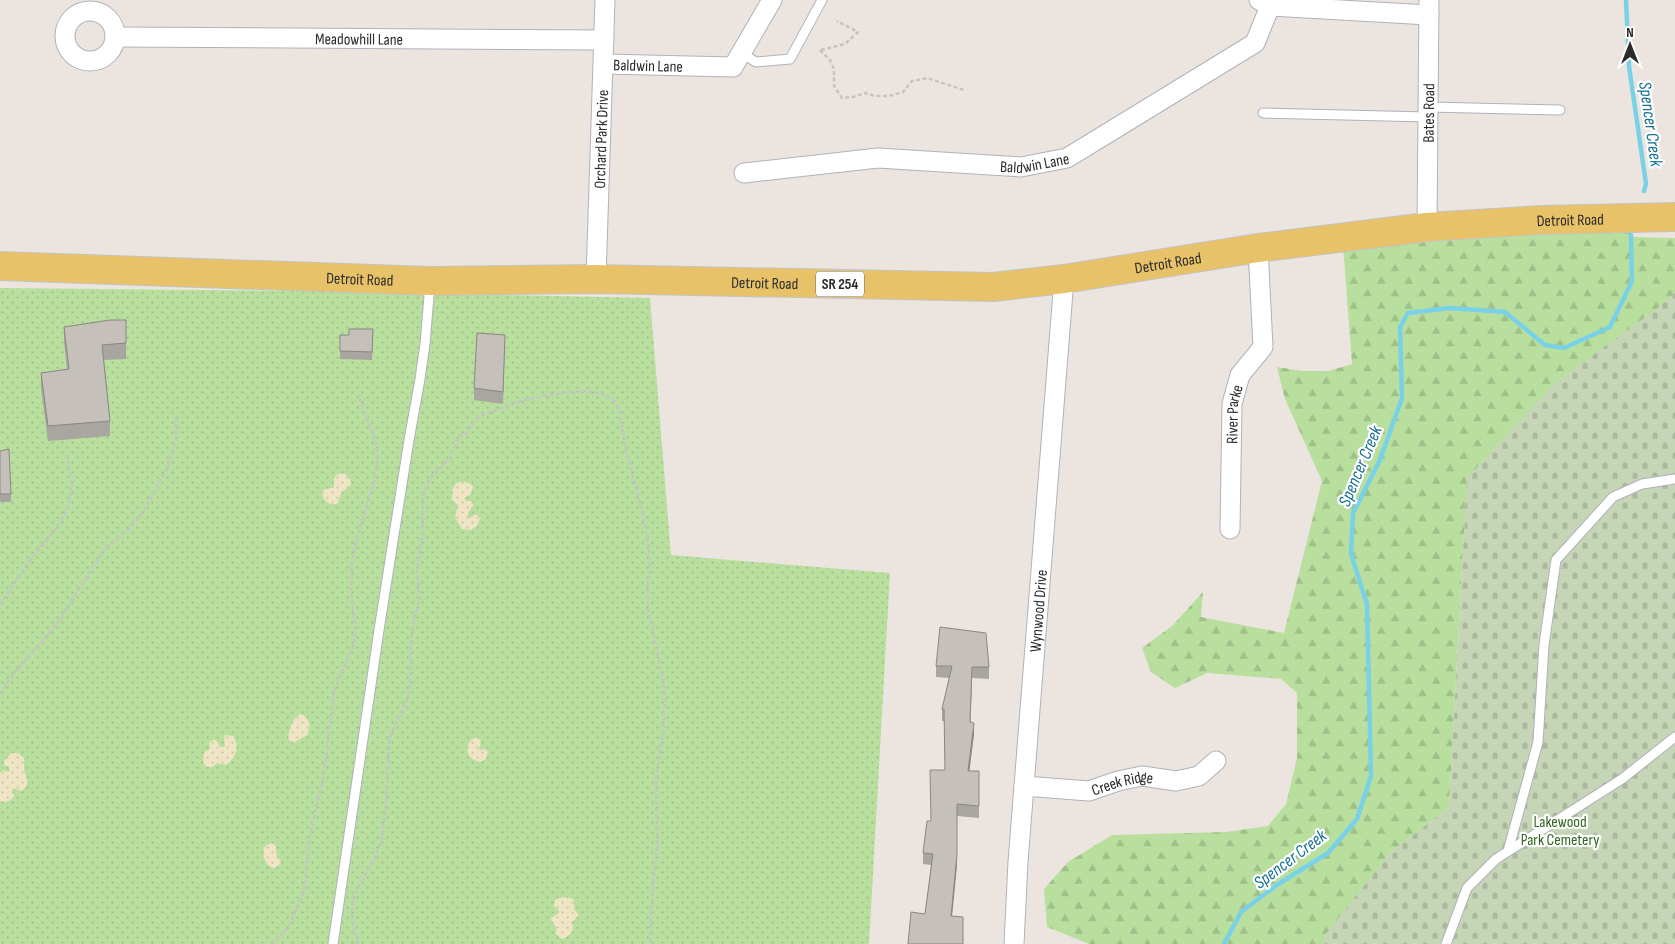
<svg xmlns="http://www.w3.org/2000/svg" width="1675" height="944" font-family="'Sofia Sans Condensed',sans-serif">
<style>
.grass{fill:url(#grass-dots)}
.forest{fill:url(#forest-firs)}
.sand{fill:url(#sand-dots)}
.cemetery{fill:url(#cemetery-stones)}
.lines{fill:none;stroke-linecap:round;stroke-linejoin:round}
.stream{stroke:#79d1e7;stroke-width:4.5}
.lane-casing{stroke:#afb2bb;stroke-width:11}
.street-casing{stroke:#afb2bb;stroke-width:21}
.primary-casing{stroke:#c4c4c4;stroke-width:30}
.path{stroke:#c4c4c4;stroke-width:2.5;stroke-dasharray:4 2.5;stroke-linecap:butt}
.lane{stroke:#fff;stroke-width:9}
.street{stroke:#fff;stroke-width:19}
.primary{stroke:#e8c268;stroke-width:28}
.wall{fill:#a9a5a0}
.shaded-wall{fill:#8a8682}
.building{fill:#c5c0ba;stroke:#8a8682}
.labels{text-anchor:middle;stroke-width:4.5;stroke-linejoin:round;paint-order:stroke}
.shield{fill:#fff;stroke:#6b6b6b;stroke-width:1}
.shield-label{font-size:15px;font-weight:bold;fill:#2b2b2b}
.street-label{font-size:16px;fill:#2b2b2b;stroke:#fff}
.park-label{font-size:16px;fill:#32651f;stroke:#fff}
.water-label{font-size:18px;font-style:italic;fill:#167195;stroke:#fff}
</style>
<defs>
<pattern id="grass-dots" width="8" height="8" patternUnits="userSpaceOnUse" patternTransform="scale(1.25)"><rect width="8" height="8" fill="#b9df9f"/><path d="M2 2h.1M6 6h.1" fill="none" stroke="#9fc089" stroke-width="1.8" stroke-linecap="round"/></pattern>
<pattern id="forest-firs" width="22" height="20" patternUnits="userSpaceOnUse" patternTransform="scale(1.25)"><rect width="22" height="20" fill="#b9df9f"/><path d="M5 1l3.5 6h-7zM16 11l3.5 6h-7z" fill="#9fc089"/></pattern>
<pattern id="sand-dots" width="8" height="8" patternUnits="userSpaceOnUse" patternTransform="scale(1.25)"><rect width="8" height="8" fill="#efe5c4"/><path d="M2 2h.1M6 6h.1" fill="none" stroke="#cdc5a9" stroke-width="1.8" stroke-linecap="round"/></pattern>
<pattern id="cemetery-stones" width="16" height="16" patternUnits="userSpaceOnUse" patternTransform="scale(1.25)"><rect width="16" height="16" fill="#c7d5b7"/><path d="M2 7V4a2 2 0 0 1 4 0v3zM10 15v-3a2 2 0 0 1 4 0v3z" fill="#abb79e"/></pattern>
</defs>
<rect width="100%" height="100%" fill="#ece5df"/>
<!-- grass -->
<polygon class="grass" points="0,288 306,291 650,298 671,555 890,573 869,944 0,944"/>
<!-- forest -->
<polygon class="forest" points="1633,228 1631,235 1632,265 1633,237 1675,238 1675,293 1467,478 1449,808 1392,851 1325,936 1325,944 1089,944 1047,927 1044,889 1068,862 1112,835 1226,832 1268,826 1286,804 1297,758 1297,693 1281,679 1207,673 1175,688 1151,672 1142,648 1172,626 1203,592 1201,617 1284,633 1322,481 1285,399 1277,367 1303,371 1328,371 1352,364 1343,246"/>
<!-- sand -->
<g class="sand">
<path d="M344,473L350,479L351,485L341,493L338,503C330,507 322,500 322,492L325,489L334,488V480L336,475Z"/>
<path d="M459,482H466L472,485L473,487L470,495L464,498L466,501H471L474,504L468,513V517L470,518L476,514L480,518L477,526L471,530L462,529L455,517L458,505L452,500C452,493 452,485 459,482Z"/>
<path d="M301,714L307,718L310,726L307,735L293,743L288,739C290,729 291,718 301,714Z"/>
<path d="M225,735L233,736C240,746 236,758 226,765L217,763L213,767H207L203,763L204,752L210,749L209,743L213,740H216L220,747H225L224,738Z"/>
<path d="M477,737L481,741L479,750L485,749L488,752L486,759L480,762C468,760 464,749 471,740Z"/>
<path d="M11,753H18L24,758C24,761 24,764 24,767C24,777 33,783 21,791L13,788L12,790L14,795C12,801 6,803 0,801V773L3,770L8,772L10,771L9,767L4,765V761Z"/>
<path d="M272,843L276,846V854L281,862L279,865L274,868C265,866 261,854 265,846Z"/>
<path d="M569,897L574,900V909L579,915L572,922C572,924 573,926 573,928C573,933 566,938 562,939L556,934V927C547,916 552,919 560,912L554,906L555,900L558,898Z"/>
</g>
<!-- cemetery -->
<polygon class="cemetery" points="1675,293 1675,944 1325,944 1324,936 1392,851 1449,808 1467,478 1557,381 1654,311"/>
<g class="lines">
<!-- stream -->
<g class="stream">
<polyline points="1626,0 1629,66 1646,184 1644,191"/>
<polyline points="1224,944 1241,912 1277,885 1328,853 1357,819 1371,776 1367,604 1351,554 1353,513 1380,460 1402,398 1400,327 1408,313 1449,308 1505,312 1545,345 1564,348 1610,327 1632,281 1631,235"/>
</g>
<!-- lane casing -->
<g class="lane-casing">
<g id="lane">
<polyline points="741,53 756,62 790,59 822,0"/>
<polyline points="1428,107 1560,110"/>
<polyline points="1263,113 1428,117"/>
<polyline points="1508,851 1538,742 1544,645 1556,560 1613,497 1642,484 1675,479"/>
<polyline points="333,944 379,630 409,440 420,379 425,344 430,284"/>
<polyline points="1446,944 1467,888 1496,859 1622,779 1675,737"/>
</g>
</g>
<!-- street casing -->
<g class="street-casing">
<g id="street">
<polyline points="1259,0 1270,6 1429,15"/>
<circle cx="90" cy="36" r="25"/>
<path id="s1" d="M115,37L604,40"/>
<path id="s2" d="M604,64L733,67L772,0"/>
<path id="s3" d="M744,173L878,158L1021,167L1067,158L1255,43L1270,6"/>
<path id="s4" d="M1427,227L1429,0"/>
<path id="s5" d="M596,279L605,0"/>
<path id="s6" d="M1230,529L1232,404L1240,375L1263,347L1258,248"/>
<path id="s7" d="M1024,786L1089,791L1118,781L1142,776L1176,781L1199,776L1216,761"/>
<path id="s8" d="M1014,944L1018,862L1064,279"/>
</g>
</g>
<!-- primary casing -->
<g class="primary-casing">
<g id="primary">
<path id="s9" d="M0,266L431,281L596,279L993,287L1064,279L1258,248L1427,227L1541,220L1675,217"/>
</g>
</g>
<!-- path -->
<g class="path">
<polyline points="820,50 830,60 834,69 834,86 842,98 853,97 865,93 875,96 889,96 903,92 912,81 927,78 964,90"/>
<polyline points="821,50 845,44 858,32 837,21"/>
<path d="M0,605C8,592 17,579 26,566C41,544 65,525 70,497C73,483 69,469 67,455"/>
<polyline points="0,694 11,677 59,621 105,548 129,529 143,512 166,470 174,448 176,438 176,414"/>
<polyline points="271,944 288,928 304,892 309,840 324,774 334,692 339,677 354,645 355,627 351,591 352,563 356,541 374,483 378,456 375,440 358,395"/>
<polyline points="358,944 352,916 353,900 359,885 375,858 381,841 385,814 390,737 407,700 410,689 411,639 413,622 420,599 417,573 422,538 423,496 428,482 433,475 451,458 458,436 467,433 477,417 528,399 567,392 586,391 603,394 614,401 619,409 626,450 642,510 649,548 650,571 647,594 648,608 663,680 665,700 663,733 656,779 657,848 651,907 650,944"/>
</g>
<!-- lane -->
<use href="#lane" class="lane"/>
<!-- street -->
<use href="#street" class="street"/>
<!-- primary -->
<use href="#primary" class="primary"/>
</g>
<!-- wall -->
<g class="wall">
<polygon points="126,320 126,359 104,360 110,421 110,436 48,441 41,388 41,373 67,369 64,342 64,327"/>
<polygon points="373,329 372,360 340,359 340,335 349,335"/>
<polygon points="505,347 503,404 474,400 474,388"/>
<polygon points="0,451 11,494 11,502 0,502"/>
<polygon points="936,666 989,667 989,679 972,678 970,722 974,734 969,771 979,771 979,818 957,816 957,866 925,914 931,865 923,864 923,853 931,821 945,770 944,721 942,721 942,709 949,678 936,677"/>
</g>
<!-- shaded-wall -->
<g class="shaded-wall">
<polygon points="972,667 972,678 970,734 970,722"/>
<polygon points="974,723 974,734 968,782 968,771"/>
<polygon points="957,804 957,866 951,927 951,916"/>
</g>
<!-- building -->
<g class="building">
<polygon points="110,320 126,320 126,343 102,345 110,421 48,426 41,373 69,369 64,327"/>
<polygon points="349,329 373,329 372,352 340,351 340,335 349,335"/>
<polygon points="477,333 505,335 503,392 474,388"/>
<polygon points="9,449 11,494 0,494 0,451"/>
<polygon points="940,627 986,633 989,667 972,667 970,722 974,723 968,771 979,771 979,806 957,804 957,855 951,916 963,917 963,944 908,944 911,912 925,914 933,854 923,853 927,821 931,821 930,770 945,770 944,709 942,709 952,666 936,666"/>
</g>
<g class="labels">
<!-- shield labels -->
<rect class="shield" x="816" y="271.5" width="48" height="25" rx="4"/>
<g class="shield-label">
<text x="840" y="289">SR 254</text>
</g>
<!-- street labels -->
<g class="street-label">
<text dy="6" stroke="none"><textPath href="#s1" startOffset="244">Meadowhill Lane</textPath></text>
<text dy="6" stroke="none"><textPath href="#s2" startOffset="44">Baldwin Lane</textPath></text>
<text dy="6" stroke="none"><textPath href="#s4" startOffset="114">Bates Road</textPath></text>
<text dy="6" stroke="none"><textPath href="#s5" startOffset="140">Orchard Park Drive</textPath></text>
<text dy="6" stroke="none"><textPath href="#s3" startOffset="292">Baldwin Lane</textPath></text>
<text dy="6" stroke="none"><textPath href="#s9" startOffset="1575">Detroit Road</textPath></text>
<text dy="6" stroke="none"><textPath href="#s9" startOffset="1170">Detroit Road</textPath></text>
<text dy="6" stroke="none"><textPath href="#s9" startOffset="360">Detroit Road</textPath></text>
<text dy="6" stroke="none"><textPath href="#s9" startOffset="765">Detroit Road</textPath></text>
<text dy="6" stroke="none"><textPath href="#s6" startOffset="115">River Parke</textPath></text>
<text dy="6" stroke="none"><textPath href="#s8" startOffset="334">Wynwood Drive</textPath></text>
<text dy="6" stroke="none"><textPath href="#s7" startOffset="100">Creek Ridge</textPath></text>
</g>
<!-- park labels -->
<g class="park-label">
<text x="1560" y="827">Lakewood<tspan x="1560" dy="18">Park Cemetery</tspan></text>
</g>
<!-- water labels -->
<g class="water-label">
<text transform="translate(1651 124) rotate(82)" y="6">Spencer Creek</text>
<text transform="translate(1360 466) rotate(-67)" y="6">Spencer Creek</text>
<text transform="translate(1290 859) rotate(-37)" y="6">Spencer Creek</text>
</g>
</g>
<!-- north arrow -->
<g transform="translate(1630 45)" stroke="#ffffff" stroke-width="4" paint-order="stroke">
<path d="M0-4L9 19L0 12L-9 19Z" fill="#2b2b2b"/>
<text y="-8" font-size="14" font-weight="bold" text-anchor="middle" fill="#2b2b2b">N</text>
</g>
</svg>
